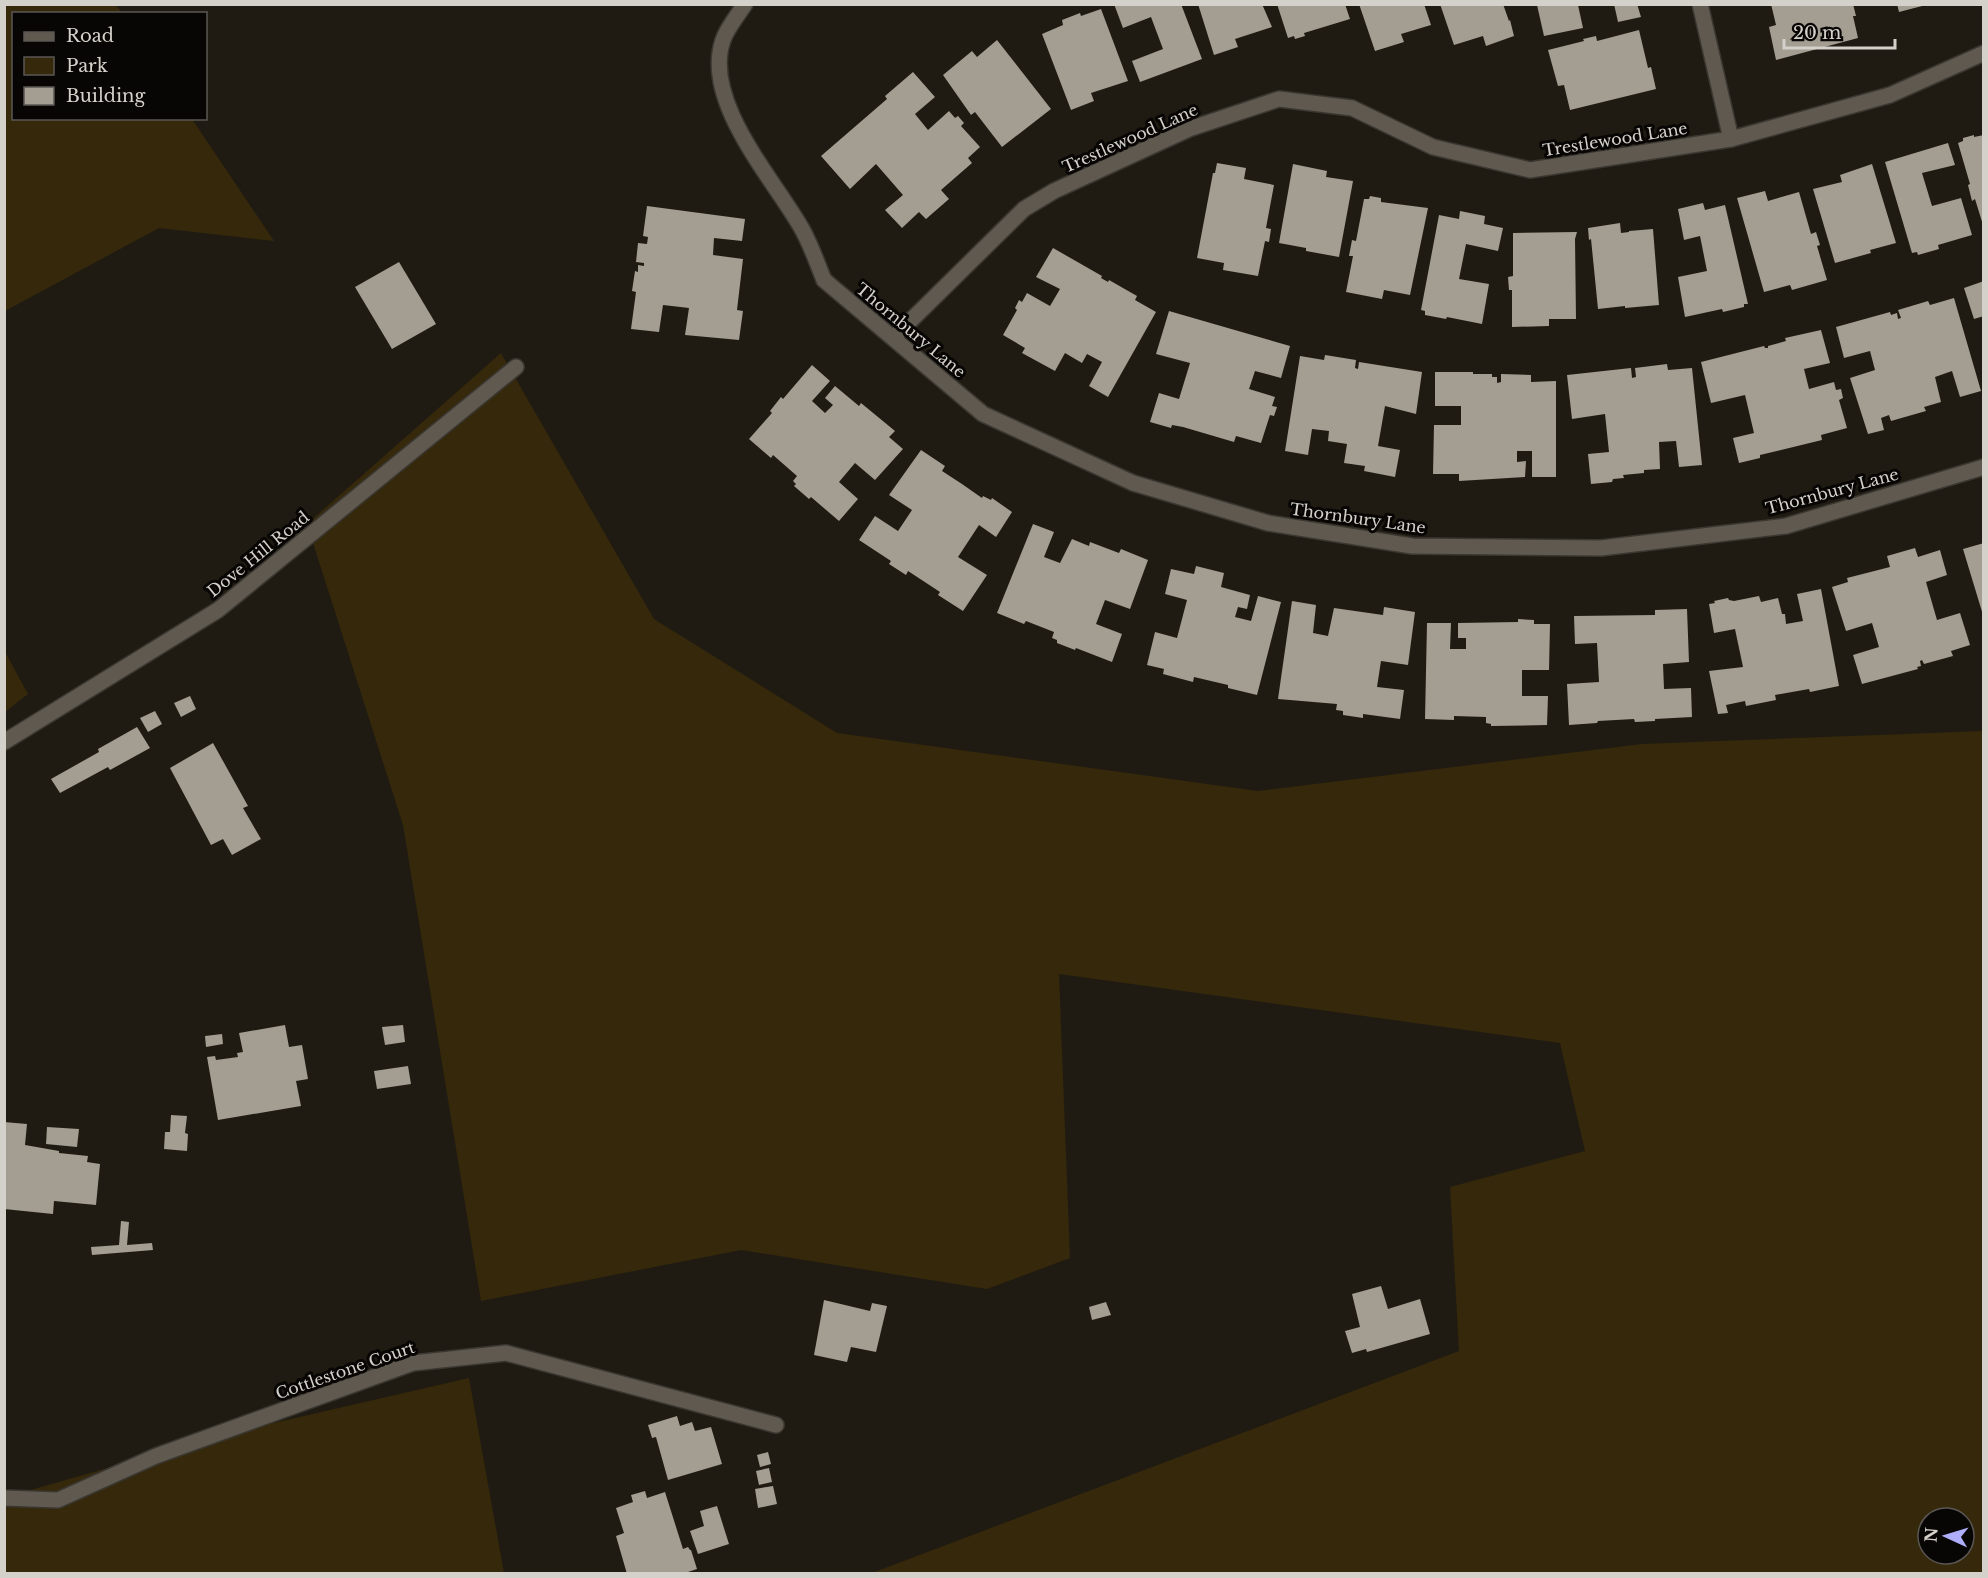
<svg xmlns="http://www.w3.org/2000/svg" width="1988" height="1578" font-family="'Libre Baskerville',serif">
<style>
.green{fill:#35280b;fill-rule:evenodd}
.building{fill:#a39d92}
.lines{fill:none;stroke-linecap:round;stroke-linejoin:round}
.lane-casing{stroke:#3a3731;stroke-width:18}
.street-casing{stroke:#3a3731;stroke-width:18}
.lane{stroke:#5f594f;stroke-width:15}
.street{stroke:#5f594f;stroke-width:15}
.labels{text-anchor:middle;stroke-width:6;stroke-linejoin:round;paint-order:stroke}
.street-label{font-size:16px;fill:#d4d1cb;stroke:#080604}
</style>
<rect width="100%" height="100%" fill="#201b12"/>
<!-- green -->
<g class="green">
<polygon points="5,4 116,5 122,13 14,14 14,118 192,119 274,241 159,228 5,311"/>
<path d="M501,353L654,619L837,733L1258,791L1642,744L1983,731V1573H872L1459,1351L1450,1187L1585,1151L1560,1043L1059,974L1070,1258L987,1289L741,1250L481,1301L403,825L307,524ZM1928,1518H1964V1554H1928Z"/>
<polygon points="4,650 28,694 5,712 4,712"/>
<polygon points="469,1378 504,1573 5,1573 4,1494 9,1496 239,1431"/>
</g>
<!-- building -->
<g class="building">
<polygon points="1114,4 1181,4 1202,59 1140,82 1132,61 1163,49 1151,17 1123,28"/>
<polygon points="1198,4 1262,4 1272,27 1235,39 1238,47 1214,55"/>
<polygon points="1277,4 1345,4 1350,19 1304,33 1305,36 1295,39 1294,36 1288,38"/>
<polygon points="1359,4 1424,4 1431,25 1401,34 1404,42 1375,51"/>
<polygon points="1440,4 1503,4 1509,21 1510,20 1514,36 1486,46 1483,36 1454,45"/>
<polygon points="1614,4 1637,4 1641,17 1618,22"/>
<polygon points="1771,4 1853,4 1856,16 1853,16 1858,38 1776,60 1769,27 1776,25"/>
<polygon points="1897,4 1925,4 1926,5 1899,12"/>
<polygon points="1537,5 1578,5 1583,28 1544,36"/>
<polygon points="1101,9 1128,81 1091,93 1094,101 1071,110 1042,34 1063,25 1062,20 1080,13 1081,16"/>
<polygon points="1639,30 1648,68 1651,67 1656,89 1570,110 1564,85 1558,86 1548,50 1584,41 1583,39 1596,36 1597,41"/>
<polygon points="997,40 1051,109 1002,147 975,112 971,115 943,75 972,51 977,57"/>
<polygon points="913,72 935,97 915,114 928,130 949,111 955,118 958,116 964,123 961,126 980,147 968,158 972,163 941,190 949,199 926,219 919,212 902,228 885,210 903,195 876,164 850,189 821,156 887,99 885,96"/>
<polygon points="1974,135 1974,137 1984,135 1983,225 1975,199 1972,201 1968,185 1970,184 1958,143 1963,141 1963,138"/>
<polygon points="1948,143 1955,165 1922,173 1932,206 1961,198 1972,235 1938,245 1939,249 1918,255 1917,252 1912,253 1885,162"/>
<polygon points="1217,163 1246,168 1244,179 1274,185 1266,228 1271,229 1269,242 1265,241 1258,276 1223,270 1224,263 1197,258 1213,173 1215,173"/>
<polygon points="1293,164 1327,171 1326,177 1353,181 1339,257 1306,251 1306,248 1279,243"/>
<polygon points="1872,164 1896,243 1870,250 1871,253 1835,263 1813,189 1842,182 1840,175"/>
<polygon points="1765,191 1768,201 1799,192 1811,234 1816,232 1820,245 1817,246 1827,280 1792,290 1790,285 1764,292 1737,198"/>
<polygon points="1370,196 1381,198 1381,202 1428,208 1410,295 1384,290 1382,299 1346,292 1353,256 1349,256 1352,240 1356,241 1364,199 1369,199"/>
<polygon points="1703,203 1705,210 1725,205 1748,304 1744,304 1744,307 1723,312 1722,309 1685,317 1678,277 1707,271 1700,236 1684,240 1678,209"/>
<polygon points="647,206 745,219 742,241 714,238 713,255 743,259 737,310 743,311 739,340 685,335 689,308 663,305 659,332 631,329 636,292 632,291 635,271 638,272 638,265 644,266 644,263 636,262 638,243 647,244 648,237 643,236"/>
<polygon points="1460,211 1485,216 1484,224 1503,228 1498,251 1466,244 1459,279 1489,284 1482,324 1447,317 1446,319 1425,315 1425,311 1421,310 1439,215 1459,219"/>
<polygon points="1620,223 1621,233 1629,232 1629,231 1653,229 1659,305 1625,308 1625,306 1598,309 1591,239 1589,240 1588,228"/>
<polygon points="1577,232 1575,239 1576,319 1549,319 1549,326 1512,327 1512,290 1509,290 1508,277 1513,276 1513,233"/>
<polygon points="1053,248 1102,276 1101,278 1108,282 1109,280 1137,296 1135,300 1156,312 1108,397 1089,386 1102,362 1087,354 1082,363 1065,353 1055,371 1022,353 1025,348 1003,335 1017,310 1015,308 1019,300 1022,302 1027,293 1050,306 1060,289 1036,277"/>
<polygon points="399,262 436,324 392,349 355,287"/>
<polygon points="1984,281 1984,316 1974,319 1964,288"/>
<polygon points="1954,298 1981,391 1960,397 1952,371 1935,377 1941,402 1924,407 1926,411 1891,421 1889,415 1881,418 1884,430 1868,434 1850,378 1875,370 1870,351 1844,358 1836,327 1890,312 1891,315 1897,313 1898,319 1901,318 1898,310 1928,301 1930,305"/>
<polygon points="1169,311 1290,346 1281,378 1255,371 1249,389 1275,397 1272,406 1277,407 1274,416 1270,415 1261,443 1236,436 1234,442 1183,427 1172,425 1171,428 1150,422 1159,393 1179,399 1190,363 1156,354"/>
<polygon points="1821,330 1830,363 1804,369 1809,389 1834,382 1836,390 1841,389 1843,398 1839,400 1847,428 1821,435 1822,440 1760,455 1760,458 1739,463 1733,438 1754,433 1745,395 1711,403 1701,362 1764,346 1765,348 1768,348 1768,346 1786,341 1785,338"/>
<polygon points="1325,355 1356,360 1355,368 1358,369 1359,362 1422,372 1416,414 1385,406 1378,446 1400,450 1395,477 1364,471 1365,466 1344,463 1347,444 1328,441 1329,431 1312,429 1308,455 1285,451 1300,356 1324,360"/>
<polygon points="1667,364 1668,370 1692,368 1702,465 1679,467 1676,441 1659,442 1660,469 1644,470 1644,473 1623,475 1624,478 1613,479 1612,482 1591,484 1588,454 1609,452 1605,414 1572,419 1567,375 1631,368 1632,378 1636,377 1635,368"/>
<polygon points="812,365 830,381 812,401 825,413 833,405 825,398 835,386 859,406 861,403 895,431 889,437 903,449 875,480 855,463 839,482 858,499 839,521 811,497 809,499 794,486 796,484 793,481 797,476 773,455 771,458 749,439 772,413 770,411 781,397 783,399"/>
<polygon points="1435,372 1473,372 1473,374 1492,374 1492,377 1497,377 1497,383 1501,382 1501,374 1531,375 1531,382 1556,381 1556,477 1532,477 1532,451 1517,451 1517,462 1526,461 1525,477 1459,481 1459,474 1433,474 1434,425 1461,425 1461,406 1435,406"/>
<polygon points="921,450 945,466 942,471 962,484 982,498 983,496 991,500 992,498 1012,512 996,537 979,525 958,557 987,575 963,611 938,595 940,592 908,571 906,575 889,564 891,561 859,540 875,516 898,531 912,510 889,495"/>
<polygon points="1033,524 1054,532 1044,557 1060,563 1072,539 1089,546 1090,542 1119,553 1121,549 1148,560 1130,609 1105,600 1096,624 1122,634 1112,662 1076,648 1075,650 1057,643 1057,640 1052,638 1054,632 1026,621 1024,624 997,613"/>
<polygon points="1984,543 1984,615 1983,615 1963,549"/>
<polygon points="1915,548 1918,557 1940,550 1947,575 1926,582 1937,620 1960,613 1970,645 1951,651 1953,656 1924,664 1922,660 1920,661 1921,666 1917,667 1918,669 1862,684 1853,655 1879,647 1872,623 1846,631 1832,587 1848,582 1847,578 1890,567 1887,556"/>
<polygon points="1196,566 1224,573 1221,587 1250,595 1247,609 1238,607 1235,617 1251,621 1258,596 1281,602 1257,695 1228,688 1228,685 1194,677 1193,682 1163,674 1164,669 1147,665 1155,632 1177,638 1187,600 1165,594 1171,569 1194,574"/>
<polygon points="1821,589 1839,686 1810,692 1809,689 1775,695 1776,700 1746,706 1745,701 1726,705 1728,713 1718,714 1709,671 1743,667 1735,629 1714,633 1709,604 1715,603 1714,601 1728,598 1729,600 1734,601 1759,596 1761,602 1778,598 1782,614 1785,614 1786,624 1803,621 1797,594"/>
<polygon points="1292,601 1316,605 1313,633 1328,636 1334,608 1383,615 1384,607 1415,612 1408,665 1381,661 1377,687 1404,690 1400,719 1363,714 1363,718 1343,715 1343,711 1336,710 1337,704 1278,699"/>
<polygon points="1687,609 1689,662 1663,664 1664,689 1691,688 1692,717 1655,719 1655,721 1635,722 1634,719 1598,721 1597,723 1569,725 1567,684 1599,682 1597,643 1575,644 1574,616 1655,615 1655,610"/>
<polygon points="1518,619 1534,620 1534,624 1550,624 1549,670 1522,670 1522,696 1548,696 1547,725 1491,726 1491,724 1486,723 1486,717 1454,716 1454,720 1425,719 1427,623 1451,623 1450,649 1466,649 1466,638 1458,638 1458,623 1518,622"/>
<polygon points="190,696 196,709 181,717 174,703"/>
<polygon points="155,711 162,724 148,732 140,718"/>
<polygon points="137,727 150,748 110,770 108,767 60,793 51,779 99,752 98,749"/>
<polygon points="213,743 248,806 243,808 261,839 232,855 223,839 211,845 170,768"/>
<polygon points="285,1025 289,1047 302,1045 308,1079 296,1081 301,1106 218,1120 207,1057 215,1056 216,1060 238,1057 237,1053 243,1052 239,1033"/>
<polygon points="403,1025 405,1042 385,1045 382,1027"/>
<polygon points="222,1034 223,1044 206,1047 205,1036"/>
<polygon points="408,1066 411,1084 377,1089 374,1071"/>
<polygon points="171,1115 187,1116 185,1133 188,1134 187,1151 164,1149 165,1132 170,1132"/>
<polygon points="4,1122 27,1124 25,1145 59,1151 59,1153 88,1156 87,1162 100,1164 96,1205 54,1201 53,1214 4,1209"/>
<polygon points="47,1127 79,1129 77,1147 46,1144"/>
<polygon points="121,1221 129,1222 127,1245 152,1243 153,1250 92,1255 91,1247 119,1245"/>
<polygon points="1381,1286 1388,1309 1420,1299 1430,1334 1367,1352 1366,1349 1352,1353 1345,1331 1360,1327 1352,1294"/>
<polygon points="824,1300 870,1311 872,1303 887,1306 876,1352 851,1347 847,1362 814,1355"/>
<polygon points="1106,1302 1111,1315 1092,1320 1089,1307"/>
<polygon points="677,1416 680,1426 692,1422 695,1431 711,1427 722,1464 668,1480 656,1437 652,1438 648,1425"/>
<polygon points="768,1452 771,1464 760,1467 757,1455"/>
<polygon points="769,1468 772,1482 759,1485 756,1471"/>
<polygon points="773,1486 777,1504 758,1508 755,1489"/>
<polygon points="645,1491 647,1498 665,1492 683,1549 688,1547 690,1550 691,1550 697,1569 682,1574 627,1574 616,1536 624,1533 616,1508 633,1502 631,1495"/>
<polygon points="717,1506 729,1544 698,1554 690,1531 704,1526 700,1511"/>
</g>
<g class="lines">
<!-- lane casing -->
<g class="lane-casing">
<g id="lane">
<path d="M745,4C738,15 727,28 723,40C702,101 773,178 802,229C811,245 817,263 824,280"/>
<polyline points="4,742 218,610 516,367"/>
<polyline points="4,1498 58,1500 156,1456 413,1363 506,1353 776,1425"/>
</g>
</g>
<!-- street casing -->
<g class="street-casing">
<g id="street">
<polyline points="1700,4 1731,139"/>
<polyline points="824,280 983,414 1133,483 1268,523 1412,546 1601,548 1786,526 1984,467"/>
<polyline points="893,338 1024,209 1054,191 1189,129 1279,99 1352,108 1433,147 1530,170 1731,139 1890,95 1984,53"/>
</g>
</g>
<!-- lane -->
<use href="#lane" class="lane"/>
<!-- street -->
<use href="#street" class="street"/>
</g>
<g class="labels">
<!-- street labels -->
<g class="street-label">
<text transform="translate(1130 138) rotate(-24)" y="6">Trestlewood Lane</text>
<text transform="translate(1615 139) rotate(-9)" y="6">Trestlewood Lane</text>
<text transform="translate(911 330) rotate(40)" y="6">Thornbury Lane</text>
<text transform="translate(1832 491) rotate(-15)" y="6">Thornbury Lane</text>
<text transform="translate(1358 518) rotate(8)" y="6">Thornbury Lane</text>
<text transform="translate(258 554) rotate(-39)" y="6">Dove Hill Road</text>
<text transform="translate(345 1370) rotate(-19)" y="6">Cottlestone Court</text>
</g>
</g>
<!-- border -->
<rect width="1988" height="1578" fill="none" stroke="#d4d1cb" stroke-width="12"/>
<!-- legend -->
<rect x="12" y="12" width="195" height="108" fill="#080604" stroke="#5a5754" stroke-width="1.5"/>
<rect x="24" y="32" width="30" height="9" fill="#5f594f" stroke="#5a5754" stroke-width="1.5"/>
<text x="66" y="42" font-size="18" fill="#d4d1cb">Road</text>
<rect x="24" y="57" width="30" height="18" fill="#35280b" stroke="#5a5754" stroke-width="1.5"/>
<text x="66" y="72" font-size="18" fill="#d4d1cb">Park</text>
<rect x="24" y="87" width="30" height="18" fill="#a39d92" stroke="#5a5754" stroke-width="1.5"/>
<text x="66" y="102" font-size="18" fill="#d4d1cb">Building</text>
<!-- north arrow -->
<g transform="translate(1946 1536) rotate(274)"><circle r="28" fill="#080604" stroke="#5a5754" stroke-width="1.5"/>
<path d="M0-4.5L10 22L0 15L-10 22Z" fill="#afaefa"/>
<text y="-9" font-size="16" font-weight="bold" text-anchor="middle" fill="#d4d1cb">N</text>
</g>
<!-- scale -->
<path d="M1784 39v9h111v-9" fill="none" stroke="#d4d1cb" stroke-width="3"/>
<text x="1793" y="39" font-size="18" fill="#d4d1cb" stroke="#080604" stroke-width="4.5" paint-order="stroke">20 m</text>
</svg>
